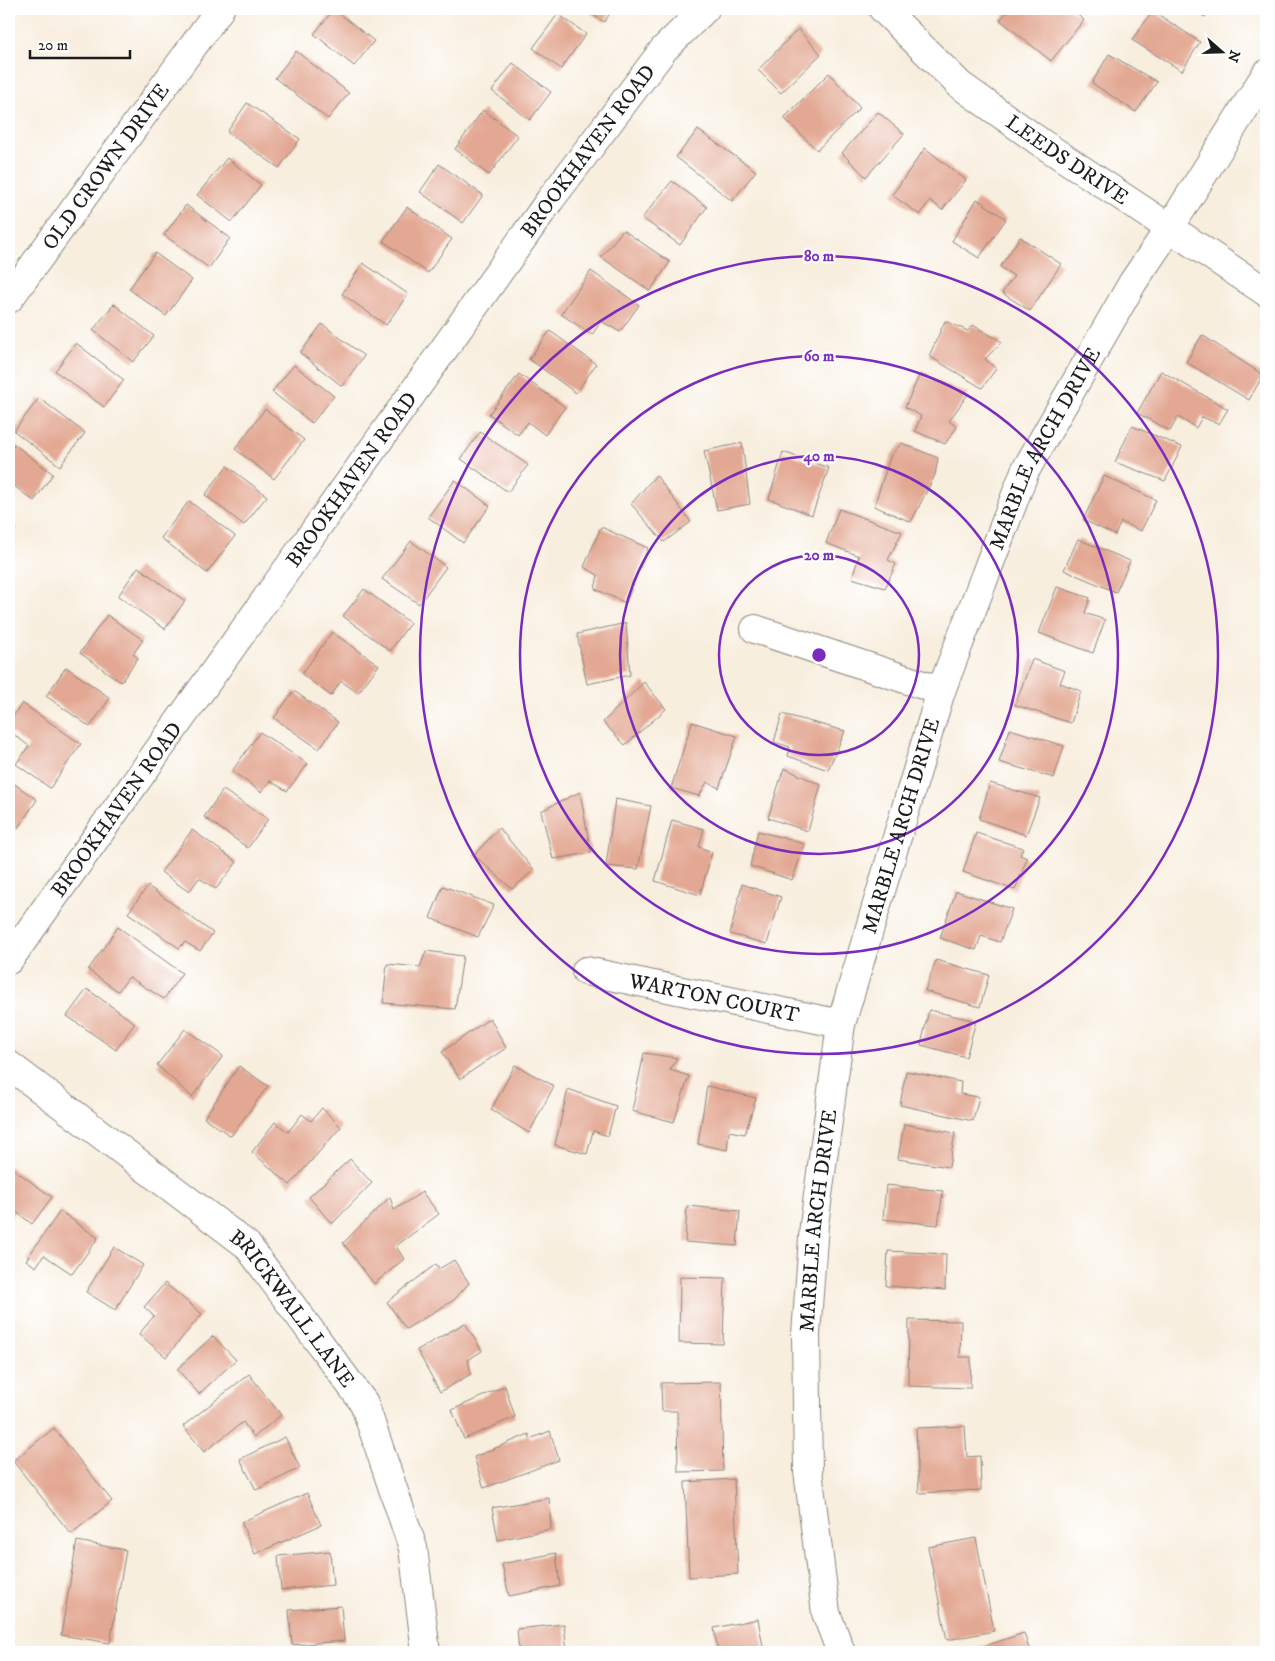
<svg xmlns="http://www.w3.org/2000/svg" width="1275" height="1661" font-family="'IM FELL DW Pica',serif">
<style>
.building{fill:#e3a893}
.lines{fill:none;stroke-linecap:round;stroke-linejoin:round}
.minor-casing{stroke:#8a857d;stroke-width:30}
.minor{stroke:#fff;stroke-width:28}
.ring{fill:none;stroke:#7b2cbf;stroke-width:2.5}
.labels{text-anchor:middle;stroke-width:4.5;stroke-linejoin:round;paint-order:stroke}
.street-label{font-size:21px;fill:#1c1c1c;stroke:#fff}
.centre{fill:#7b2cbf;stroke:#fff;stroke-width:2.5}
.ring-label{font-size:15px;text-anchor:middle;font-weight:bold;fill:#7b2cbf;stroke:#fff;stroke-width:4.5;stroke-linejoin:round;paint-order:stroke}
</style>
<rect width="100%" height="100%" fill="#fff"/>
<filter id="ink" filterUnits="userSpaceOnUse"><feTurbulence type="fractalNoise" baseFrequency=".02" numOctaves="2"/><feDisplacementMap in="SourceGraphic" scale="10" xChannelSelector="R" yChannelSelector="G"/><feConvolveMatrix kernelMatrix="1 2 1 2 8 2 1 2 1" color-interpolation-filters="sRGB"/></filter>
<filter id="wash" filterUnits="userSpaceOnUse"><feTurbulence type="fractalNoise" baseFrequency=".0096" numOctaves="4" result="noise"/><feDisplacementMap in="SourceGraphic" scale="20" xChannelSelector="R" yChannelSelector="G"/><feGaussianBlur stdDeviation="1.12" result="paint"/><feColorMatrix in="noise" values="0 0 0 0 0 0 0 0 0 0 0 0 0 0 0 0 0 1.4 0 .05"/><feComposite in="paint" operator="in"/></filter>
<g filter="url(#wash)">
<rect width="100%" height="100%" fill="#f8eede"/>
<g id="blocks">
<!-- building -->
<g class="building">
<polygon points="334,9 374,41 354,66 314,34"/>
<polygon points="584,9 613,9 604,22"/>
<polygon points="1010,9 1070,9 1084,20 1051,61 1000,20"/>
<polygon points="1191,9 1208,9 1205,17"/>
<polygon points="1153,11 1200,42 1182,71 1132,40"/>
<polygon points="558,14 586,34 561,69 533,48"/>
<polygon points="798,29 821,54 781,93 758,70"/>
<polygon points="296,51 349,93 328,119 275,78"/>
<polygon points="1109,54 1157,82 1136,112 1092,83"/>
<polygon points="513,63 551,92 530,120 492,91"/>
<polygon points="829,73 860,108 817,150 784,118"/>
<polygon points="247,103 300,139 279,168 227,132"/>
<polygon points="483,110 518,136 489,175 455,149"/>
<polygon points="878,112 904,134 866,177 842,153"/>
<polygon points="698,130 756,171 732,201 676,157"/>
<polygon points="925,148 966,180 942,210 930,200 920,215 892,195"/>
<polygon points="227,158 261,185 232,222 197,195"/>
<polygon points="439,164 483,195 463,223 420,192"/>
<polygon points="672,181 707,207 680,245 642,218"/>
<polygon points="977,199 1006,219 979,258 952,241"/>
<polygon points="186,205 230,238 209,268 164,235"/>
<polygon points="407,207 452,239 428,273 383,241"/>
<polygon points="623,230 670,262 650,291 601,257"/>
<polygon points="1020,237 1061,264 1030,311 1002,293 1014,276 1000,267"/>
<polygon points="155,253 192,280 166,316 129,289"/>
<polygon points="363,263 408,294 386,325 342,294"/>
<polygon points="591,271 639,305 620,332 601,321 592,335 561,314"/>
<polygon points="114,304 154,336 133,362 93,330"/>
<polygon points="945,321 968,331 973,325 1002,342 985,359 996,369 982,388 929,356"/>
<polygon points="322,324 364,356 342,386 300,353"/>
<polygon points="550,331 596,364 576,393 529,359"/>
<polygon points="1202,335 1263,375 1249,400 1186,362"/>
<polygon points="76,343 124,380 104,407 55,371"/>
<polygon points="294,365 334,396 312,423 272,392"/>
<polygon points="1161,371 1228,409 1219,424 1202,417 1196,428 1178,417 1170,431 1137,413"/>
<polygon points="519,374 565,407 545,435 528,422 518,435 489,414"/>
<polygon points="920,374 968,394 949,421 957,427 945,444 915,431 921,416 905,407"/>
<polygon points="39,398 85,433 60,466 14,431"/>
<polygon points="265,409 304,440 274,479 235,449"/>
<polygon points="1132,426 1182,447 1165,481 1115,462"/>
<polygon points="480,432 528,465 508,492 461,459"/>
<polygon points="742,443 750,504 717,510 704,451"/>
<polygon points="902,443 938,458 935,475 911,522 874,506 891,455"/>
<polygon points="14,444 53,474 34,501 9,482 9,450"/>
<polygon points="783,452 829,468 812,515 769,499"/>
<polygon points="227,466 267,496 244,525 205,495"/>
<polygon points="656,475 691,522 664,542 631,504"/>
<polygon points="1104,476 1156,500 1141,531 1121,522 1115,535 1083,520"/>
<polygon points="455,480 490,506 463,543 428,517"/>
<polygon points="189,501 235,536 207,573 161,538"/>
<polygon points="839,509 902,532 888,560 896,564 885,588 852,578 859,556 826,543"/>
<polygon points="9,522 16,528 9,538"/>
<polygon points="601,527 648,548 626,603 595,589 598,575 584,567"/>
<polygon points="1078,539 1130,561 1116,592 1064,570"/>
<polygon points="411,541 446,567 419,604 382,579"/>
<polygon points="138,567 185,601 165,629 118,596"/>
<polygon points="1057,587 1090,598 1085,613 1105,620 1093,653 1039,633"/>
<polygon points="364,589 410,623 390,651 343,616"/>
<polygon points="107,615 143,640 133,654 138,658 121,682 80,653"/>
<polygon points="626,623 630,675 587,684 577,634"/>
<polygon points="332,632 379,665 358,693 341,681 331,696 302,674"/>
<polygon points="1032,659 1065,671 1060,683 1081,691 1071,723 1015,705"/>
<polygon points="66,667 110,698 90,727 46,696"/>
<polygon points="644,682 666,709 625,745 603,722"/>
<polygon points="294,691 338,722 319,749 274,718"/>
<polygon points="22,703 81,744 50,788 16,764 29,746 9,731 9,722"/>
<polygon points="782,714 845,731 828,770 788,756 790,747 774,742"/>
<polygon points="692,722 737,736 719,788 707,782 699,796 671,788"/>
<polygon points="1010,729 1064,746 1054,778 999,762"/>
<polygon points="260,732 308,764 287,791 270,781 261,792 232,771"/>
<polygon points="784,768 821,785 808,831 768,818"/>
<polygon points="9,780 37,800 17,829 9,823"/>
<polygon points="990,783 1040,798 1026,835 979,819"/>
<polygon points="223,790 268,819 248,848 204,817"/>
<polygon points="580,792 591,853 553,859 541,811"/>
<polygon points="615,799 651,806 638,869 606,866"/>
<polygon points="672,820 704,829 699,847 712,852 700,895 655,881"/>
<polygon points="499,828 534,870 512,889 474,855"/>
<polygon points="192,830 237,862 216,889 199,878 189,892 161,872"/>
<polygon points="758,831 805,844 792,880 750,866"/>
<polygon points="976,833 1023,848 1020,855 1027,858 1015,890 963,872"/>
<polygon points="742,884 781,897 767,944 730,934"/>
<polygon points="148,886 213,933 200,951 185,942 179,948 128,913"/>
<polygon points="443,886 494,905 478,937 430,918"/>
<polygon points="956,891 1012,909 1000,942 981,936 976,950 940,938"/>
<polygon points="118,927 182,973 164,999 129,977 118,991 88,970"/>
<polygon points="426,951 463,956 455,1009 383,1003 387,964 420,967"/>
<polygon points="936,960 989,975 980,1007 925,991"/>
<polygon points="87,989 135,1023 116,1050 67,1016"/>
<polygon points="929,1010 976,1021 966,1057 921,1045"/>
<polygon points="490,1018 506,1048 460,1079 442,1052"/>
<polygon points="185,1029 223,1056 192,1097 157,1065"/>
<polygon points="644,1053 677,1058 670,1070 689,1076 674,1122 632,1111"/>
<polygon points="515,1065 554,1086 529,1133 491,1110"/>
<polygon points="239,1066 268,1086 231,1136 204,1118"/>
<polygon points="906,1071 961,1082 960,1094 979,1097 973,1121 900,1105"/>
<polygon points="707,1086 756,1098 745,1134 729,1131 727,1150 698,1144"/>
<polygon points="568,1089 616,1106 608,1136 593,1131 587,1154 555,1145"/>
<polygon points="322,1108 341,1127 290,1185 252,1152 275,1122 288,1132 302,1114 311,1121"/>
<polygon points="904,1124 955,1133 949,1167 898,1159"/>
<polygon points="350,1159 372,1183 332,1224 309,1197"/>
<polygon points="9,1166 52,1197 32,1224 15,1211 9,1220"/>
<polygon points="886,1185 943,1191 938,1225 883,1219"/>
<polygon points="422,1192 439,1214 396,1246 404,1259 374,1284 343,1243 390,1197 394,1210"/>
<polygon points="687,1206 740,1211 737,1246 685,1242"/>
<polygon points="60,1211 98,1238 72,1274 44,1255 36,1267 26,1260"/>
<polygon points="114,1247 143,1265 115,1310 86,1292"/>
<polygon points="888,1251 946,1254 945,1290 886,1286"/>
<polygon points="454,1260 469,1283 454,1300 406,1329 387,1302 436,1264 439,1269"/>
<polygon points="680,1277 725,1278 723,1344 679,1343"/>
<polygon points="165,1283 202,1314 166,1357 139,1334 154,1316 144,1307"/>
<polygon points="909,1320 961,1321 960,1357 971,1357 970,1388 908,1386"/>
<polygon points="465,1323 482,1351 468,1360 471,1374 440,1392 417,1350"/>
<polygon points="213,1336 236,1360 199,1394 177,1369"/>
<polygon points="249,1374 281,1415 254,1437 243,1422 204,1452 183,1426"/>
<polygon points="721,1382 723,1471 678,1472 677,1411 662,1411 661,1383"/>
<polygon points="505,1386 515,1417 464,1439 452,1410"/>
<polygon points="965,1426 967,1457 980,1456 981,1490 919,1493 916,1428"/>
<polygon points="54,1428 112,1501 71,1534 13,1461"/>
<polygon points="550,1431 559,1460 484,1488 474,1457 529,1434 530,1439"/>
<polygon points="285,1437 300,1468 256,1490 240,1459"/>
<polygon points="734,1479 738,1574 689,1577 685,1482"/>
<polygon points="307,1493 321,1525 255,1554 241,1522"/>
<polygon points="549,1498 551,1529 498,1540 492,1508"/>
<polygon points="976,1538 994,1631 947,1640 928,1547"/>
<polygon points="77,1541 126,1550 110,1643 61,1635"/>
<polygon points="330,1551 333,1585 281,1590 278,1556"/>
<polygon points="556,1553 560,1586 509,1596 502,1564"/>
<polygon points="341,1606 344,1641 292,1645 289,1610"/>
<polygon points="758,1619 764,1652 718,1652 714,1628"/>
<polygon points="564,1624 567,1652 519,1652 517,1629"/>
<polygon points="1024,1633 1030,1652 966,1652"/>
</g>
</g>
</g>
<g filter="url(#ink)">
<use href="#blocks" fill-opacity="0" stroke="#8a857d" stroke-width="1"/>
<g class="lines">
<!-- minor casing -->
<g class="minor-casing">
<g id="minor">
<path id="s1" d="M883,9L960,85L1040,142L1266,292"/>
<path id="s2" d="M9,299L220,9"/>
<polyline points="755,629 941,691"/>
<path id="s3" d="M9,960L550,200L664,49L705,9"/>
<path id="s4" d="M586,971L841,1024"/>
<path id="s5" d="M9,1065L247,1245L364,1403L413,1548L426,1652"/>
<path id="s6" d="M841,1652L826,1613L808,1471L806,1334L814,1225L841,1024L941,691L1025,471L1133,282L1169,229L1266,74"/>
</g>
</g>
<!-- minor -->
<use href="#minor" class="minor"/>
</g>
</g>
<!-- distance rings -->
<g class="ring">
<circle cx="819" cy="655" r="100"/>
<circle cx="819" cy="655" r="199"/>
<circle cx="819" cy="655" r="299"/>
<circle cx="819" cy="655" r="399"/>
</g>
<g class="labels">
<!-- street labels -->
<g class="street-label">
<text dy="7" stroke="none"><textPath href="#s3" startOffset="995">BROOKHAVEN ROAD</textPath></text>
<text dy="7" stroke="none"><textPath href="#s1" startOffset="239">LEEDS DRIVE</textPath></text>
<text dy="7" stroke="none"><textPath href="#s2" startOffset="164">OLD CROWN DRIVE</textPath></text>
<text dy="7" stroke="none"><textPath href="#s6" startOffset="1246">MARBLE ARCH DRIVE</textPath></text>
<text dy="7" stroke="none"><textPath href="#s3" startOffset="590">BROOKHAVEN ROAD</textPath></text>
<text dy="7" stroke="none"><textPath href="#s3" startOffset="185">BROOKHAVEN ROAD</textPath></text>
<text dy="7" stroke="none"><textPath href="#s6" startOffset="841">MARBLE ARCH DRIVE</textPath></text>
<text dy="7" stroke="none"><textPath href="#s4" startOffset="131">WARTON COURT</textPath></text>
<text dy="7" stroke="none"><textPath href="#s6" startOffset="436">MARBLE ARCH DRIVE</textPath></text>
<text dy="7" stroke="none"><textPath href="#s5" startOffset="376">BRICKWALL LANE</textPath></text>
</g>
</g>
<circle cx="819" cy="655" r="8" class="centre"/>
<g class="ring-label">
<text x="819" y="261">80 m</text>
<text x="819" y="361">60 m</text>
<text x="819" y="461">40 m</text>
<text x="819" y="560">20 m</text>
</g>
<!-- margin -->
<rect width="1275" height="1661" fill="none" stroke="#fff" stroke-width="30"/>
<!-- north arrow -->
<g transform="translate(1222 52) rotate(110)" stroke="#ffffff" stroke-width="4" paint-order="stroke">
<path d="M0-4L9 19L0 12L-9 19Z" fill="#1c1c1c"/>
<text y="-8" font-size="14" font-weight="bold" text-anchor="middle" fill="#1c1c1c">N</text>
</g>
<!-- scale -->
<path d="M30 50v8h100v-8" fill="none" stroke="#1c1c1c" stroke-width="2.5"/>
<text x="38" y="50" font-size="15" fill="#1c1c1c" stroke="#ffffff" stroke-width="4" paint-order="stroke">20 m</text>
</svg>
